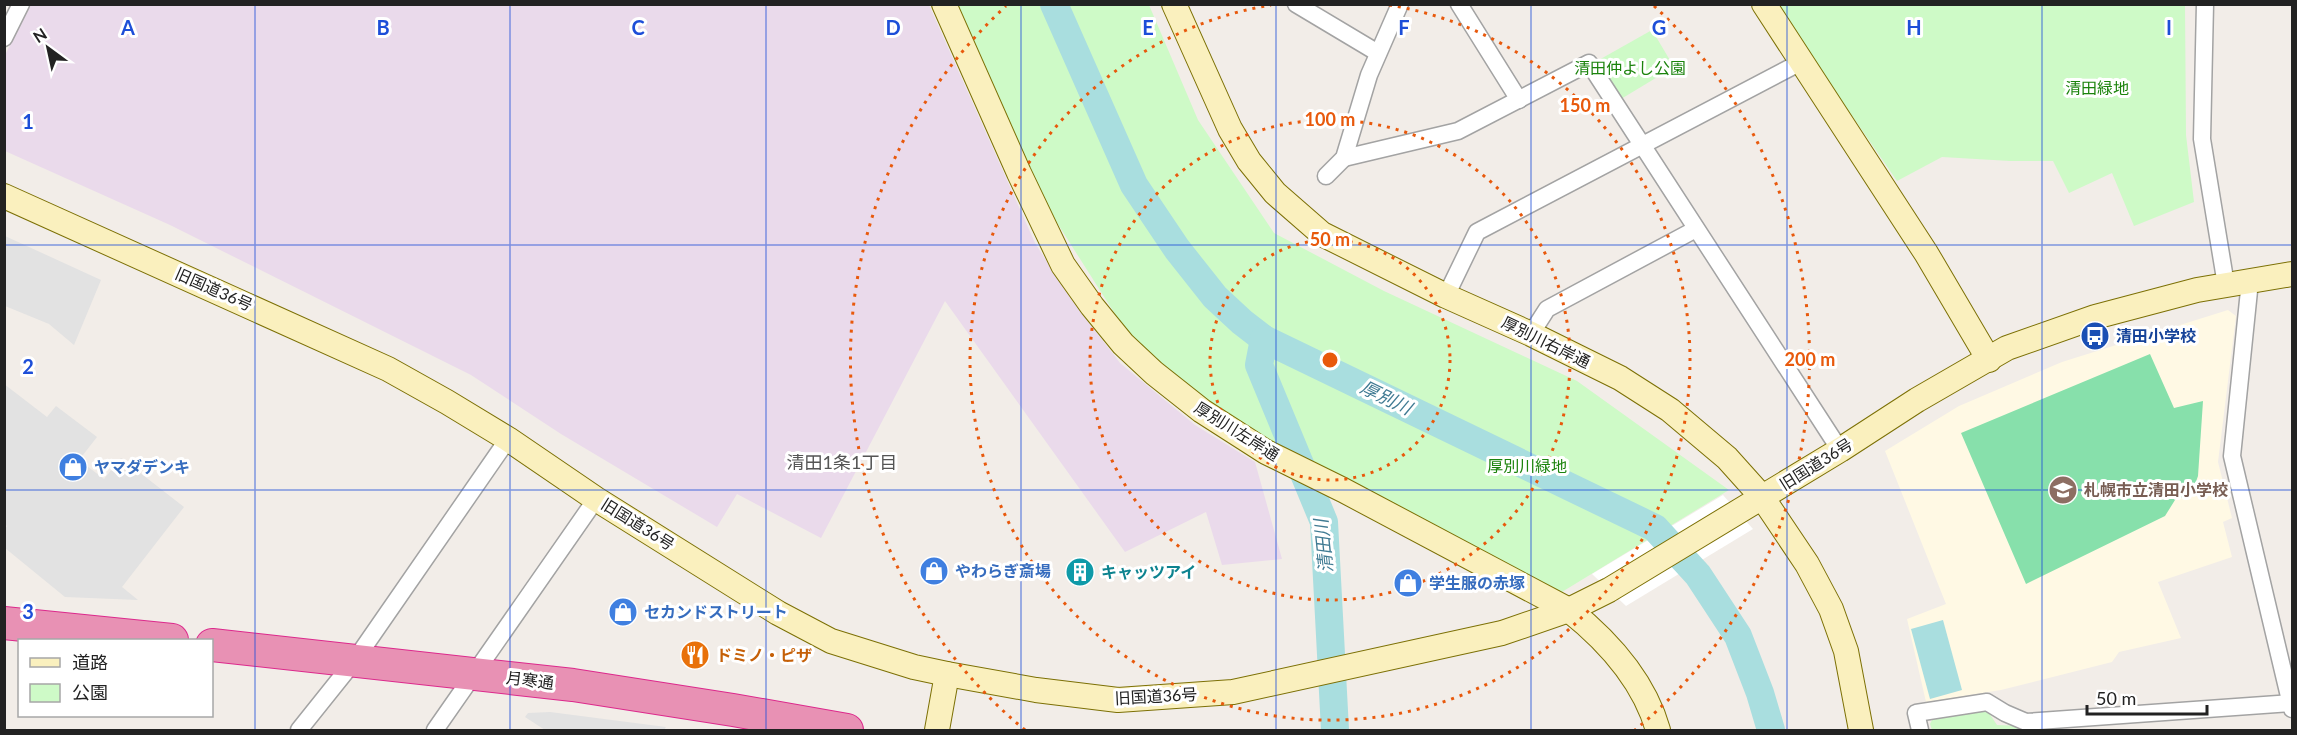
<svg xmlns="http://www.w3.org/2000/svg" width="2297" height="735" font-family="Lato,'Noto Sans JP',sans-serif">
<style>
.industrial{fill:#eadaeb}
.education{fill:#fff9e4}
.park{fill:#cefac7}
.pitch{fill:#87e0ab}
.parking{fill:#e2e2e2}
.water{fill:#a9dedf}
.pier{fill:#fff}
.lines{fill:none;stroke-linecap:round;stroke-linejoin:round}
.river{stroke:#a9dedf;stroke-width:28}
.street-casing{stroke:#a3a3a3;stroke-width:19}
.secondary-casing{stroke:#7c7005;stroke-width:26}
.highway-casing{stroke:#dc298c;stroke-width:34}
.street{stroke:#fff;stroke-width:16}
.secondary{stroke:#faf0be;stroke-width:24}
.highway{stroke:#e891b4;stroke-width:32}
.grid{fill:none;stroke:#1d4ed8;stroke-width:1.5;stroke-opacity:0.55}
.ring{fill:none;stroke:#e8590c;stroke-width:3;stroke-dasharray:3 6}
.labels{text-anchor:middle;stroke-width:6;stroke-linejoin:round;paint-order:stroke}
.park-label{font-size:16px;fill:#1b830c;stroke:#fff}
.street-label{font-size:16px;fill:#222;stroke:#fff}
.transit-label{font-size:16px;font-weight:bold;fill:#164399;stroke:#fff;text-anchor:start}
.shop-label{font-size:16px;font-weight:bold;fill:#366cbe;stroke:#fff;text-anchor:start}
.education-label{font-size:16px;font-weight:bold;fill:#785e54;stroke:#fff;text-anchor:start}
.culture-label{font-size:16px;font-weight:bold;fill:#0d838f;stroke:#fff;text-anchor:start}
.food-label{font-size:16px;font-weight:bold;fill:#c56008;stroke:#fff;text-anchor:start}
.water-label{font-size:18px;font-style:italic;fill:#407b93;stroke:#fff}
.neighbourhood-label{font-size:18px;fill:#555;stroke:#fff}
.grid-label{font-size:20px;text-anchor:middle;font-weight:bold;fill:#1d4ed8;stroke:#fff;stroke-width:6;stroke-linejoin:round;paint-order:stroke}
.centre{fill:#e8590c;stroke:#fff;stroke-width:3}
.ring-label{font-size:18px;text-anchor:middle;font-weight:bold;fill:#e8590c;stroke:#fff;stroke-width:6;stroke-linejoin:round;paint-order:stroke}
</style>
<rect width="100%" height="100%" fill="#f2ede8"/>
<!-- industrial -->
<polygon class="industrial" points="31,5 929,5 1035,243 1071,299 1120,363 1195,425 1255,462 1282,559 1222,565 1206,512 1125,552 945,301 821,538 737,494 717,527 561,434 471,375 170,225 5,151 5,55"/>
<!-- education -->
<polygon class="education" points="2228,310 2236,316 2218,462 2232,518 2223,522 2232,557 2158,582 2181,638 2119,652 2112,662 2001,690 1926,702 1907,619 1946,604 1885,451 1959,406 2062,362"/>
<!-- park -->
<g class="park">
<polygon points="950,5 1149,5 1198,120 1274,233 1384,291 1577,381 1729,490 1557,595 1312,462 1225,418 1129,336 1028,177"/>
<polygon points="1776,5 2185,5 2186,135 2194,202 2134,226 2112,173 2069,193 2053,161 2010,161 1942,157 1897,181"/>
<polygon points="1652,30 1674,67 1621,99 1597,61"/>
<polygon points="1987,710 1997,725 2021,726 2022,730 1932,730 1930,724 1933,718"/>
</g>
<!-- pitch -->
<polygon class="pitch" points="2150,354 2174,408 2203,401 2198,476 2192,493 2175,500 2165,516 2026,584 1961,433"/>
<!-- parking -->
<g class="parking">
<polygon points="5,236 101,280 74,345 49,324 5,306"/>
<polygon points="4,384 47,417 56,406 97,437 79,460 104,479 121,458 184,507 122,587 138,600 65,597 5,548 5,529 7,526 4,523"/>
<polygon points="550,712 666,727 664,730 545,730 525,717 528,713"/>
</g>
<!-- water -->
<polygon class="water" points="1943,620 1962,690 1930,699 1911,629"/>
<!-- pier -->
<polygon class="pier" points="1723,495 1753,529 1626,606 1592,574"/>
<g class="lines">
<!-- river -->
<g class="river">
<polyline points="1054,4 1134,185 1177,249 1215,297 1242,322 1264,339 1655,528 1698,575 1738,636 1760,693 1771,730"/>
<polyline points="1264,339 1259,365 1324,522 1335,730"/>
</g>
<!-- street casing -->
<g class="street-casing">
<g id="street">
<polyline points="1296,4 1378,53"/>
<polyline points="1459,4 1519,100"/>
<polyline points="2205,4 2202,139 2226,285"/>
<polyline points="4,38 21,4"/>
<polyline points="1344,158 1458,131 1589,63 1840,450"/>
<polyline points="1326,176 1344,158 1369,75 1400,4"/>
<polyline points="2250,281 2232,456 2292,709"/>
<polyline points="1446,296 1477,232 1801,62"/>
<polyline points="1531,334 1547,309 1696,229"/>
<polyline points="299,730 355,660 508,439"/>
<polyline points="435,730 596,499"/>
<polyline points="1920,730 1916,713 1987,702 2005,713 2026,722 2291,703"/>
</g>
</g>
<!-- secondary casing -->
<g class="secondary-casing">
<g id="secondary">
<path d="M944,4L1019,173L1063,265L1092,306L1123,344L1154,373L1202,411L1266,452L1343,490L1569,610C1608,641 1644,681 1658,730"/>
<polyline points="1174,4 1230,129 1249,161 1275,193 1322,234 1446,296 1531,334 1620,378 1670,410 1727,458 1762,497 1807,564 1831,609 1846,651 1861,730"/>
<polyline points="1764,4 1926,253 1989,360"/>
<polyline points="4,196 388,369 447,402 508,439 596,499 778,613 831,641 914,667 947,674 1036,690 1118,700 1233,692 1502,633 1569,610 1609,590 1840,450 1917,400 2007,348 2095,317 2197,290 2292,274"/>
<polyline points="937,730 947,674"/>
</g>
</g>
<!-- highway casing -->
<g class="highway-casing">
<g id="highway">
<polyline points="4,623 172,640"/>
<polyline points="212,645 573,685 733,710 847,730"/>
</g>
</g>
<!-- street -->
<use href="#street" class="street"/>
<!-- secondary -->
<use href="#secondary" class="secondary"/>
<!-- highway -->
<use href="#highway" class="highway"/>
</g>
<!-- grid -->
<path class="grid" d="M255,4V730M510,4V730M766,4V730M1021,4V730M1276,4V730M1531,4V730M1787,4V730M2042,4V730M4,245H2292M4,490H2292"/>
<!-- distance rings -->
<g class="ring">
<circle cx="1330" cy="360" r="120"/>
<circle cx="1330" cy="360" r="240"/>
<path d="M1389 5A360 360 0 1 1 1271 5"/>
<path d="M1025 730A480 480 0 0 1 1006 6M1654 6A480 480 0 0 1 1635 730"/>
</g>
<!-- icons -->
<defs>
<g id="bus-disc" transform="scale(1.5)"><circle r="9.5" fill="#1a4fb4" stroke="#fff"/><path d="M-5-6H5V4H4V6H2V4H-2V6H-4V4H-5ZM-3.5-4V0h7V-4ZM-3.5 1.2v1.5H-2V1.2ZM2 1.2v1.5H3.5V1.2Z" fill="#fff"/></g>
<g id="shop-disc" transform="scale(1.5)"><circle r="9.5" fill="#3f7fe0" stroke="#fff"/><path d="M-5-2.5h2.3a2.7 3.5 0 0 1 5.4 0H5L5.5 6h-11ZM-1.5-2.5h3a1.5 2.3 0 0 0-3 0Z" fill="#fff"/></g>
<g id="school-disc" transform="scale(1.5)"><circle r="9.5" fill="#8d6e63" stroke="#fff"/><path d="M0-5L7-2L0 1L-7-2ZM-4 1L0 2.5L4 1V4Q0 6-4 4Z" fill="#fff"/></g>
<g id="building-disc" transform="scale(1.5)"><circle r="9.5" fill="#0f9aa8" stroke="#fff"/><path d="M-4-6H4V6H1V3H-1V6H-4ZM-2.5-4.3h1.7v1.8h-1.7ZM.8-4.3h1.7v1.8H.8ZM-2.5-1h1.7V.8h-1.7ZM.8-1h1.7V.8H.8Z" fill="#fff"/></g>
<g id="restaurant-disc" transform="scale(1.5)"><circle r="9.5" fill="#e8710a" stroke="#fff"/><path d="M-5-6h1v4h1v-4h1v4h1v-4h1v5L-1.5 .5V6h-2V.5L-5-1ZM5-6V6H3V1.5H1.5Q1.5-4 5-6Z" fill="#fff"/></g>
</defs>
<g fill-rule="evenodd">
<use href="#bus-disc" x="2095" y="336"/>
<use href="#shop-disc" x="73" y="467"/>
<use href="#school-disc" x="2063" y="490"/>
<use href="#shop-disc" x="934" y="571"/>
<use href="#building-disc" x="1080" y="572"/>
<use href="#shop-disc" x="1408" y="583"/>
<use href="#shop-disc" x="623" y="612"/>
<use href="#restaurant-disc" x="695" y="655"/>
</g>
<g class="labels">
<!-- park labels -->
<g class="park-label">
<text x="1630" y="74">清田仲よし公園</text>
<text x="2097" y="94">清田緑地</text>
<text x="1527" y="472">厚別川緑地</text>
</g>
<!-- street labels -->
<g class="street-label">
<text transform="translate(214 289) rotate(24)" y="6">旧国道36号</text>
<text transform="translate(1546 342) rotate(26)" y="6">厚別川右岸通</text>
<text transform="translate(1237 431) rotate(32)" y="6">厚別川左岸通</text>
<text transform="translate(1816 464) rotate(-32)" y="6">旧国道36号</text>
<text transform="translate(638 524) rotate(32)" y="6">旧国道36号</text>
<text transform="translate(530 680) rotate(7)" y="6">月寒通</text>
<text transform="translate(1156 696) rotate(-3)" y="6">旧国道36号</text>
</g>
<!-- transit labels -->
<g class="transit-label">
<text x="2116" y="342">清田小学校</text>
</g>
<!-- shop labels -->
<g class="shop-label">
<text x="94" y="473">ヤマダデンキ</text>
<text x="955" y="577">やわらぎ斎場</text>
<text x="1429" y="589">学生服の赤塚</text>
<text x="644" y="618">セカンドストリート</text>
</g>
<!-- education labels -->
<g class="education-label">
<text x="2084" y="496">札幌市立清田小学校</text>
</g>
<!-- culture labels -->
<g class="culture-label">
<text x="1101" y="578">キャッツアイ</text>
</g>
<!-- food labels -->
<g class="food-label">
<text x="716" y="661">ドミノ・ピザ</text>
</g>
<!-- water labels -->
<g class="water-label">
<text transform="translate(1386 398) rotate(26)" y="6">厚別川</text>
<text transform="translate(1324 546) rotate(-96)" y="6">清田川</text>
</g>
<!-- neighbourhood labels -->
<g class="neighbourhood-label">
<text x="842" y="469">清田1条1丁目</text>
</g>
</g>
<g class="grid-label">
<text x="128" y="35">A</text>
<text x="383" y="35">B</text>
<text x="638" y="35">C</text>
<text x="893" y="35">D</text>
<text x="1148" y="35">E</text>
<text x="1404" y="35">F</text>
<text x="1659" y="35">G</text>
<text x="1914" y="35">H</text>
<text x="2169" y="35">I</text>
<text x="28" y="129">1</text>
<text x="28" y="374">2</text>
<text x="28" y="619">3</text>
</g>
<circle cx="1330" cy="360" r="9" class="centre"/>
<g class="ring-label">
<text x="1585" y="112">150 m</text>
<text x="1330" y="126">100 m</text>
<text x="1330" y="246">50 m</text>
<text x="1810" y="366">200 m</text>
</g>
<!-- border -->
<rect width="2297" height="735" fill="none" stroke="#222222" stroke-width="12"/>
<!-- legend -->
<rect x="18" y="639" width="195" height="78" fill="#ffffff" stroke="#a7a7a7" stroke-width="1.5"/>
<rect x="30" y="658" width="30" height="9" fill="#faf0be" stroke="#a7a7a7" stroke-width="1.5"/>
<text x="72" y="669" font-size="18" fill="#222222">道路</text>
<rect x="30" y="684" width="30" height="18" fill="#cefac7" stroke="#a7a7a7" stroke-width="1.5"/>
<text x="72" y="699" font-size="18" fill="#222222">公園</text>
<!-- north arrow -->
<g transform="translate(48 48) rotate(327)" stroke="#ffffff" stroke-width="4.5" paint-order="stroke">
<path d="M0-4.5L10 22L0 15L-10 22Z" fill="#222222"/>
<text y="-9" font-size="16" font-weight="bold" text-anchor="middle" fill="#222222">N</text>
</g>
<!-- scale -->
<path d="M2087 705v9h120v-9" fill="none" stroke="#222222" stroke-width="3"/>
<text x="2096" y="705" font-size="18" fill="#222222" stroke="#ffffff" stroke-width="4.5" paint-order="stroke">50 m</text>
</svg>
